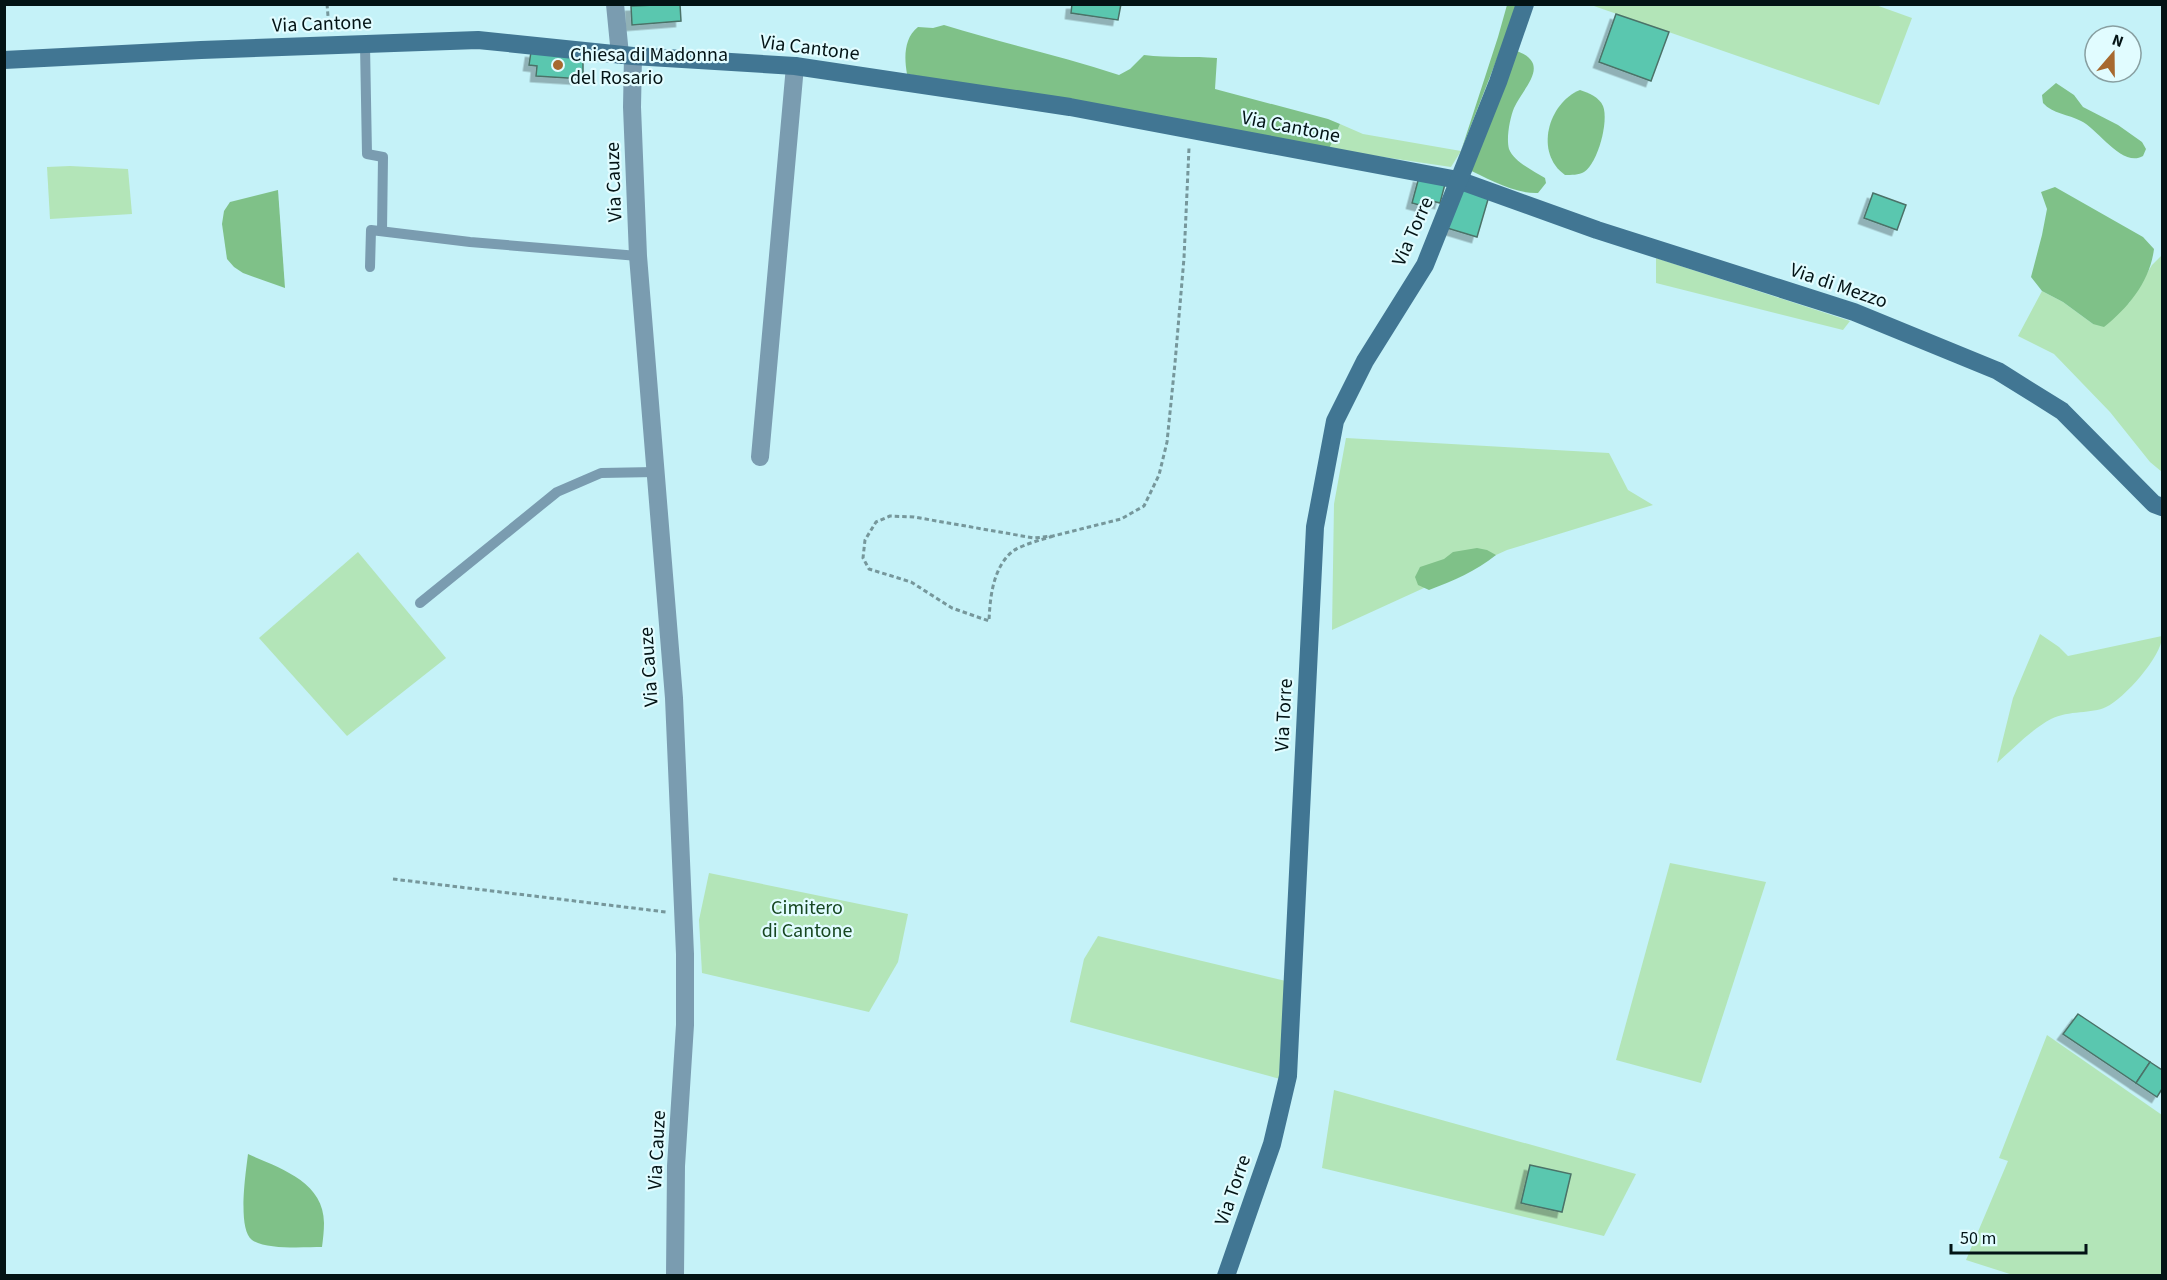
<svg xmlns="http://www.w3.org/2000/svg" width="2167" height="1280" font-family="'Source Sans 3',sans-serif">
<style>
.green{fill:#b3e5b8}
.forest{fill:#7fc188}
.building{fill:#5ac7af;stroke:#4b7268;stroke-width:1.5;filter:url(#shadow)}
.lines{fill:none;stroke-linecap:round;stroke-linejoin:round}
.path{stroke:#76979b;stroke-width:3;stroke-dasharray:4.5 3;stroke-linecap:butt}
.lane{stroke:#7a9cb0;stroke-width:10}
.street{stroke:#7a9cb0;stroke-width:18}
.secondary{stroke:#417693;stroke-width:18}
.poi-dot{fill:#a7692f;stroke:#e1fcff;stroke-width:2}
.labels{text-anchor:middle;stroke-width:4.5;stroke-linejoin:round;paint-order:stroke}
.street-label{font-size:20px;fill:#031315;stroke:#e1fcff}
.poi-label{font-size:20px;fill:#031315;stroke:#e1fcff;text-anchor:start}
.park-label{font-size:20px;fill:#174721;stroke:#e1fcff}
</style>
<defs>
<filter id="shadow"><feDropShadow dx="-5.5" dy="5.5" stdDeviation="0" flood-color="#0004"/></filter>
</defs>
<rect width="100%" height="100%" fill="#c5f2f8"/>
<!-- green -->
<g class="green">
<polygon points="1873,4 1912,18 1879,105 1591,5"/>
<polygon points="1340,124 1363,134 1461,151 1451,167 1329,149"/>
<polygon points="70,166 128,169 132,214 50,219 47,167"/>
<polygon points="2162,255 2162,472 2150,462 2110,412 2054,354 2018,336 2042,291 2063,302 2093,324 2129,303 2152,265"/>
<polygon points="1656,258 1850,321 1843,330 1656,283"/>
<polygon points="1346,438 1609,453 1628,490 1653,505 1507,550 1332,630 1334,504"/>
<polygon points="358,552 446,658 347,736 259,638"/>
<path d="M2040,634L2059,647L2068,656L2162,636C2163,655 2124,699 2106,707C2092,714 2069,710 2051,719C2031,730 2014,748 1997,763L2013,698Z"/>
<polygon points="1670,863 1766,882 1701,1083 1616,1060"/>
<polygon points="709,873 908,914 898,962 869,1012 702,973 699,920"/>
<polygon points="1098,936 1290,982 1280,1079 1070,1022 1084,959"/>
<polygon points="2047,1035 2162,1115 2162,1275 2013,1275 1966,1260 2008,1161 1999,1158"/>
<polygon points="1334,1090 1636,1174 1604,1236 1322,1168"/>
</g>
<!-- forest -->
<g class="forest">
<polygon points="1507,5 1518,5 1461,151 1498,37"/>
<path d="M944,25C1002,43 1062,56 1119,75L1130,69L1144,55C1169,58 1193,56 1217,58L1215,89L1328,119L1340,124L1329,149L907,74C904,57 904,38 918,27L933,28Z"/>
<path d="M1514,50C1553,63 1524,86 1514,108C1510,118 1506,138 1509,149C1514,162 1534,171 1545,178L1546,183L1538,193C1514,194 1487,178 1465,168Z"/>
<path d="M2056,83L2074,95L2083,107L2118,125L2142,142L2146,149L2143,156C2122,168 2098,129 2081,121C2068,114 2053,114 2043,103L2042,95Z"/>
<path d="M1580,90C1589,93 1599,97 1603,106C1609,121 1598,163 1584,172C1579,175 1571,175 1565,175C1534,153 1548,103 1580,90Z"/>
<path d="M2055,187L2143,237L2154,249C2150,281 2129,307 2104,327L2093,324L2063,302L2042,291L2031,277L2042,235L2047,209L2041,192Z"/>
<polygon points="278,190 285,288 243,273 234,267 227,259 222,224 224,211 230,202"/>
<path d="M1477,548L1487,550L1496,555C1476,571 1453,581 1429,590L1418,585L1415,577L1420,567L1444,559L1453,552Z"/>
<path d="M248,1154C279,1168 324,1181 324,1223C324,1231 323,1239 322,1247C304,1247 267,1250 252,1240C237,1229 246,1172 248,1154Z"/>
</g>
<!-- building -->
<g class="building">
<polygon points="680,4 681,21 632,25 631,6"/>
<polygon points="1072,4 1121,4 1118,20 1071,13"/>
<polygon points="1616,14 1669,32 1651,81 1599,62"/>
<polygon points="531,52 583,58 583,79 536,76 537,66 529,65"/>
<polygon points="1419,177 1445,184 1440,203 1428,200 1427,207 1412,203"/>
<polygon points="1459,187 1489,196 1477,237 1447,228"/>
<polygon points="1873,193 1906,205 1897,230 1864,218"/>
<polygon points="2078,1014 2150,1062 2136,1083 2063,1034"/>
<polygon points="2150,1062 2162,1070 2162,1089 2157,1097 2136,1083"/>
<polygon points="1530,1165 1571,1174 1562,1212 1521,1203"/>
</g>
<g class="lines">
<!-- path -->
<g class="path">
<polyline points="327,4 329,28"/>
<path d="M1053,536C1041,540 1024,544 1013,551C993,567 990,597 989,621L952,608L911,582L869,569L863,558L865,540L876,522L890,516L914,517L1034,538L1053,536L1121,519L1144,506L1159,475L1167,442L1175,363L1184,258L1189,148"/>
<polyline points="393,879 666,912"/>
</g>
<!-- lane -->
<g class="lane">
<polyline points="365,45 367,154 383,157 382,231"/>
<polyline points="370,267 371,230 470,242 638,256"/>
<polyline points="420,603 557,492 601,473 655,472"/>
</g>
<!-- street -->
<g class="street">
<polyline points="615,4 620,55"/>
<polyline points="633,56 632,107 638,256 674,698 685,954 685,1025 676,1166 675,1276"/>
<polyline points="760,457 795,66"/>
</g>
<!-- secondary -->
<g class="secondary">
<polyline points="4,60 201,50 478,40 633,56 795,66 1070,107 1458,180 1597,230 1854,312 1998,371 2062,411 2154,504 2162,507"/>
<polyline points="1226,1276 1272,1144 1288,1076 1315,527 1335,421 1365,361 1425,265 1498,82 1525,4"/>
</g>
</g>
<!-- markers -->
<circle class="poi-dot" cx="558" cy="65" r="6"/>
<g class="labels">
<!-- street labels -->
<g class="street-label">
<text transform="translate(322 23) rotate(-2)" y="7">Via Cantone</text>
<text transform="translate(810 47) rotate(7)" y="7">Via Cantone</text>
<text transform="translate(1291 126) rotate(11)" y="7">Via Cantone</text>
<text transform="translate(613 182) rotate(-92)" y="7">Via Cauze</text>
<text transform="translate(1412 231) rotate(-66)" y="7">Via Torre</text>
<text transform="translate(1839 285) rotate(19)" y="7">Via di Mezzo</text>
<text transform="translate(648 667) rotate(-94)" y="7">Via Cauze</text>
<text transform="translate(1283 715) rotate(-87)" y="7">Via Torre</text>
<text transform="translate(656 1150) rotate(-87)" y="7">Via Cauze</text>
<text transform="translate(1232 1190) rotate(-71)" y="7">Via Torre</text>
</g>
<!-- poi labels -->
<g class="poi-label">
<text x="570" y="61">Chiesa di Madonna<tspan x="570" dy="23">del Rosario</tspan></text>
</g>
<!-- park labels -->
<g class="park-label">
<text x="807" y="914">Cimitero<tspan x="807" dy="23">di Cantone</tspan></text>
</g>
</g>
<!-- border -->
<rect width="2167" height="1280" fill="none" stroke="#031315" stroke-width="12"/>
<!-- north arrow -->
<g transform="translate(2113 54) rotate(20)"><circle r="28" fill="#e1fcff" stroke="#889fa1" stroke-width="1.5"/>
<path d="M0-4.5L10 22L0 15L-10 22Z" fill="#a7692f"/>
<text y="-9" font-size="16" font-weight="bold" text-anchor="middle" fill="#031315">N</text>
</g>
<!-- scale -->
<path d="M1951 1244v9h135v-9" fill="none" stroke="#031315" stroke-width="3"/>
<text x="1960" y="1244" font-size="18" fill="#031315" stroke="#e1fcff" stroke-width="4.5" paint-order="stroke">50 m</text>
</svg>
